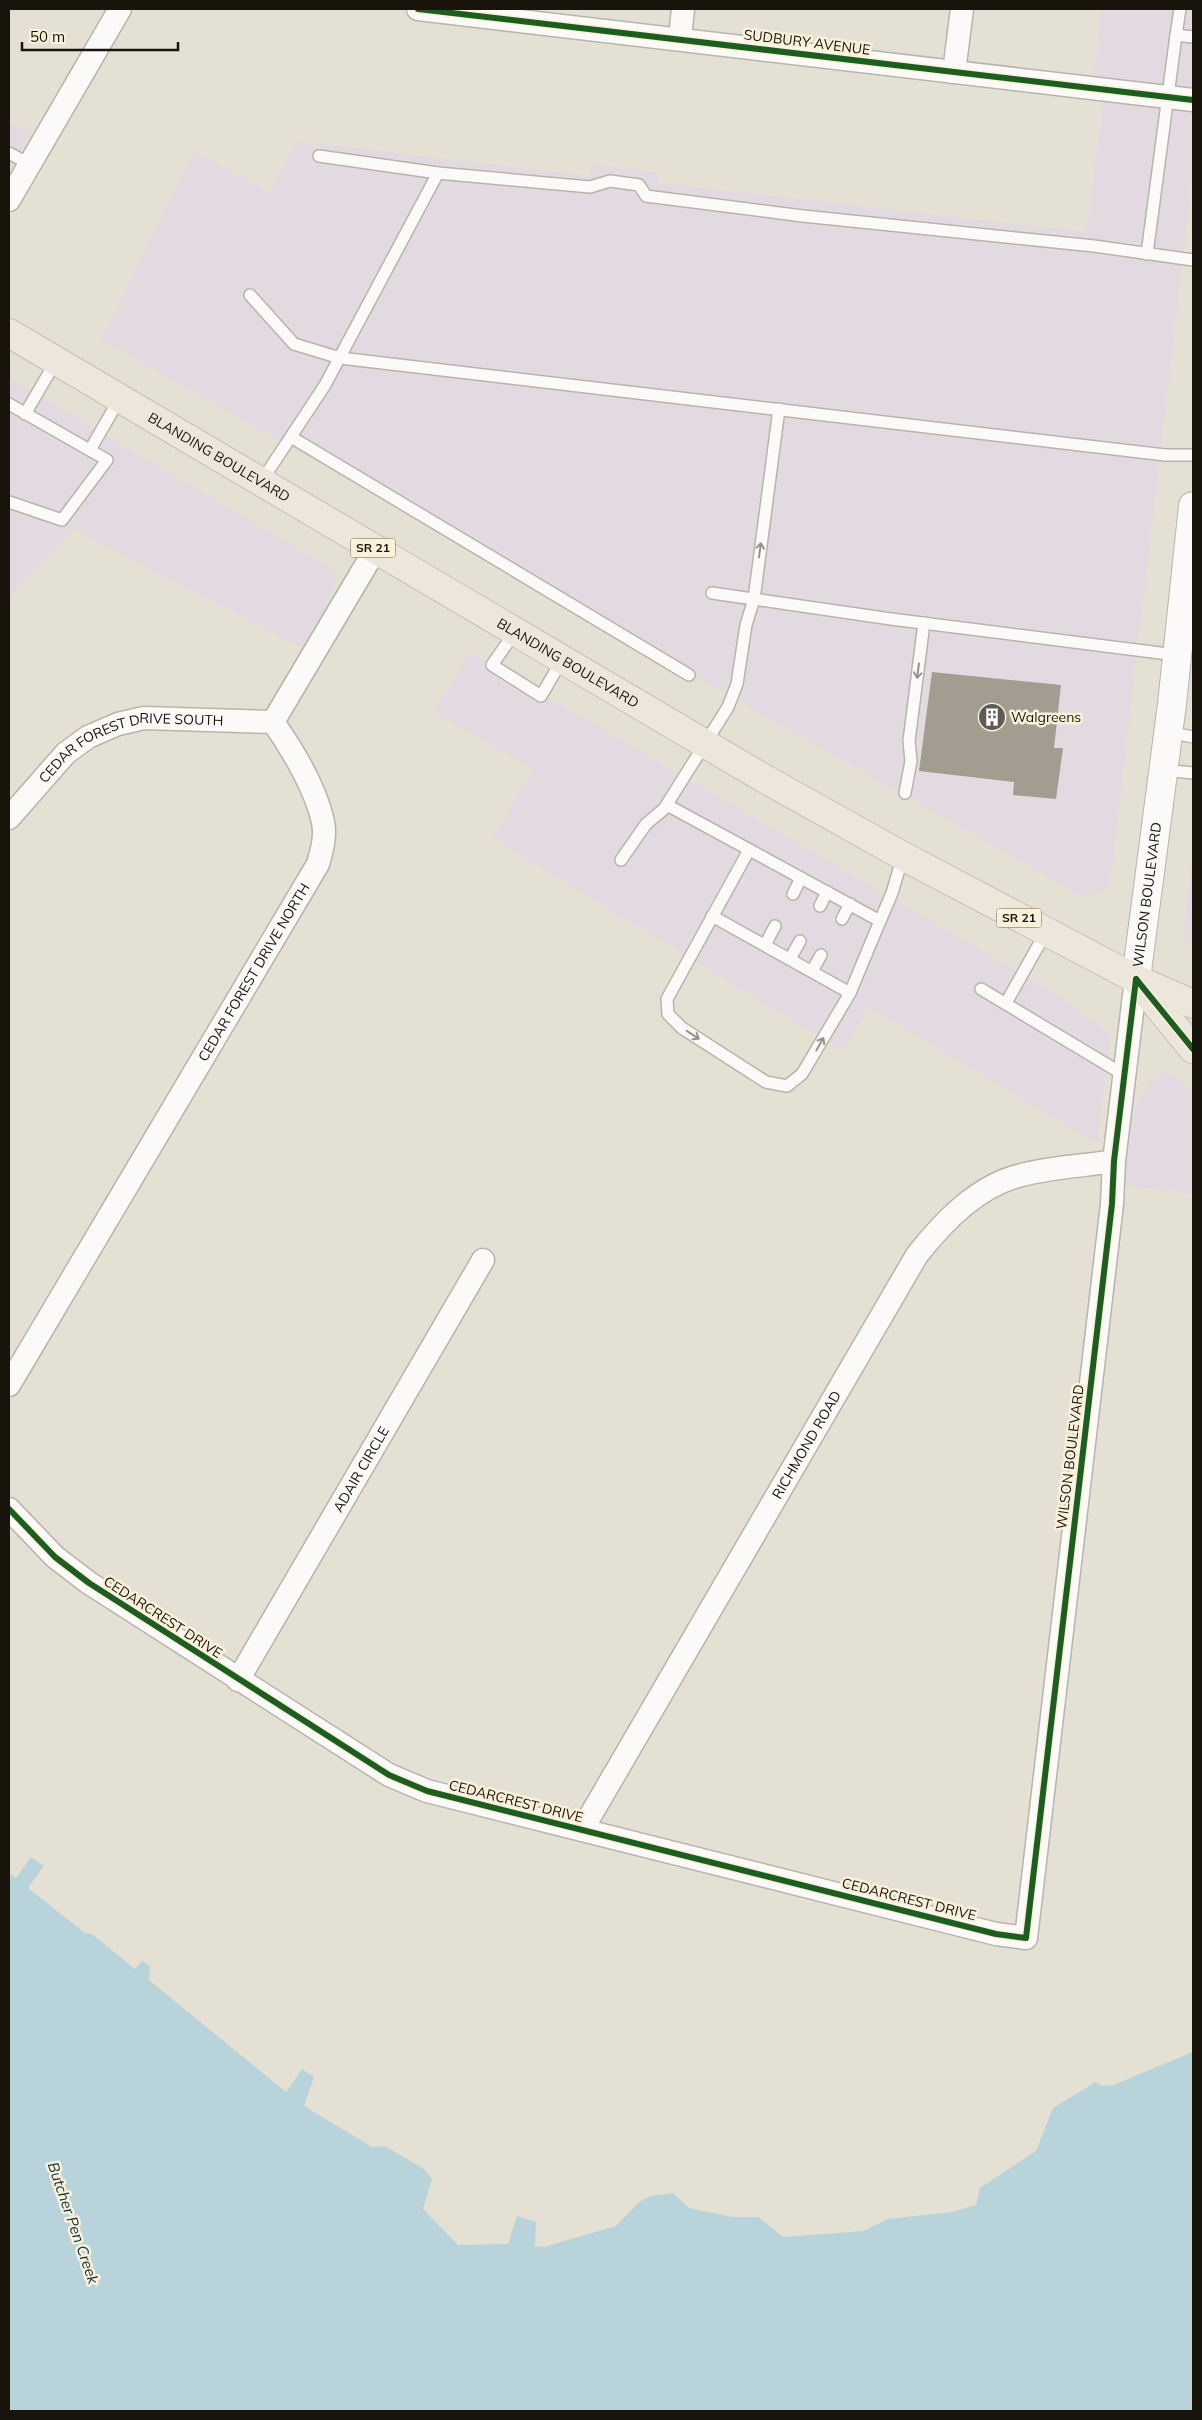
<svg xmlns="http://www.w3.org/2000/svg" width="1202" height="2420" font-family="Mulish,sans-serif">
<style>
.commercial{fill:#e2dae0}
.water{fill:#b9d3da}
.building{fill:#a29c91}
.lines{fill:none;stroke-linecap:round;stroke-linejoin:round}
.lane-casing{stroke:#b8b4aa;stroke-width:14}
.street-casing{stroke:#b8b4aa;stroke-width:25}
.secondary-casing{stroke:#b8b4aa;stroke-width:30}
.primary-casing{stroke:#c3c0bb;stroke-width:30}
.lane{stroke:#fbfaf9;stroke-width:11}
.street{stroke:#fbfaf9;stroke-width:22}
.secondary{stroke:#fbfaf9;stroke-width:28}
.primary{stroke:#ede6da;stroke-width:28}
.cycleway-casing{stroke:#fbf0d9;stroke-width:9}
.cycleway{stroke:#1b5e20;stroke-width:6}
.oneway{stroke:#95928e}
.labels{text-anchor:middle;stroke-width:5;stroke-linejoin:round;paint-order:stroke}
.shield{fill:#fbf0d9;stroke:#5c564a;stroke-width:1}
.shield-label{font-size:12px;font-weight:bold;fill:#18140c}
.street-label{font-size:14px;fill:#18140c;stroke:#fbf0d9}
.poi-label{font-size:14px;fill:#18140c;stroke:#fbf0d9;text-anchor:start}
.water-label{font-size:15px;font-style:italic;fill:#0b313d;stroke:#fbf0d9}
</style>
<rect width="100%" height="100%" fill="#e5e0d4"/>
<!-- commercial -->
<g class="commercial">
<polygon points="1101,9 1193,9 1193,87 1188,89 1094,78"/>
<polygon points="1104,98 1193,111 1193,173 1111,878 1104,889 1095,894 1082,896 102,340 194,152 271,192 297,141 589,176 590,164 660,173 659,183 1086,232"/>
<polygon points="9,123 31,132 9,175"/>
<polygon points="9,378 337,572 325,612 304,649 73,529 9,598"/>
<polygon points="471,652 1056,994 1111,1035 1097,1144 869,1007 843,1051 493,838 533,769 434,712"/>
<polygon points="1193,849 1193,953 1183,935"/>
<polygon points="1167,1072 1193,1093 1193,1194 1123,1185 1135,1107 1150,1082"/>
</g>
<!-- water -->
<polygon class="water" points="31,1857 44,1866 28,1888 85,1933 92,1934 135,1969 142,1961 150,1966 149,1980 286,2092 302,2069 314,2077 304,2106 372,2147 385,2146 424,2169 432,2179 423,2209 458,2245 508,2244 517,2216 536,2222 535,2246 544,2247 616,2226 639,2202 651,2196 673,2193 689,2208 732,2217 758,2217 783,2237 863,2231 888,2219 952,2212 976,2205 980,2188 1036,2151 1053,2108 1096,2082 1102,2086 1113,2085 1193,2052 1193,2411 9,2411 9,1873 16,1878"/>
<!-- building -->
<polygon class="building" points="932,672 1061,685 1054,748 1063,748 1056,799 1013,795 1014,782 919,771"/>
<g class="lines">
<!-- lane casing -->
<g class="lane-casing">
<g id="lane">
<polyline points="1180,9 1176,35 1193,37"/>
<polyline points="9,153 29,164"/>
<polyline points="319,156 438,173 590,187 610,181 639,185 646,196 803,216 1094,246 1193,260"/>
<polyline points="1147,254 1176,35"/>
<polyline points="250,295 294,344 340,358 1165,455 1193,455"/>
<polyline points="9,404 107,460 62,520 9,502"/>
<polyline points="25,414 56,361"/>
<polyline points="291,437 689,675"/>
<polyline points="90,450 120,398"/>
<polyline points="261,482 325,385 438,173"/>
<polyline points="712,593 891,619 1176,655"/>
<polyline points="515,632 492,665 541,696 562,660"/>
<polyline points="1168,732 1193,737"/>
<polyline points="1163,770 1193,773"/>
<polyline points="905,793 911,761 909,741 924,623"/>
<polyline points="667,805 880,921 892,893 903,856"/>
<polyline points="749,850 667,999 668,1014 682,1028 766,1082 787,1086 802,1074 850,993 880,921"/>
<polyline points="621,860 646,824 664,809 728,707 737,684 746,625 754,599 779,409"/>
<polyline points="793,894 801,878"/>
<polyline points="820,906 827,892"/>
<polyline points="712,916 850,993"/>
<polyline points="842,919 850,904"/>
<polyline points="765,945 775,926"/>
<polyline points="790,959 800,941"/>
<polyline points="812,971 821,955"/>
<polyline points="981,989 1126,1076"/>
<polyline points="1006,1003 1046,932"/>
</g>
</g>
<!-- street casing -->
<g class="street-casing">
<g id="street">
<polyline points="418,9 1193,100"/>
<polyline points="680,38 683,9"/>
<polyline points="954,72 962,9"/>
<polyline points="9,200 120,9"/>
<polyline points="273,722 375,550"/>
<path id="s1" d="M9,818L66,753L88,737L118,724L144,718L273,722"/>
<path id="s2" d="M9,1385L318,864C322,850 326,836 323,822C316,789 292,749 273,722"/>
<polyline points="9,1509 55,1557 89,1583 389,1775 427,1791 996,1934 1026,1938 1112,1204 1114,1161 1136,979"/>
<path id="s3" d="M238,1680L483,1260"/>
<path id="s4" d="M582,1830L917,1255C944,1221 978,1185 1022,1175C1052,1167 1084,1166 1114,1161"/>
</g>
</g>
<!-- secondary casing -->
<g class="secondary-casing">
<g id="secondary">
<path id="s5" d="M1136,979L1172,704L1193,506"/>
</g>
</g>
<!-- primary casing -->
<g class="primary-casing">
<g id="primary">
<path id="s6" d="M9,333L765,779L903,856L1136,979L1193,1004"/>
<polyline points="1138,982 1193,1049"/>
</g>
</g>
<!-- lane -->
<use href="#lane" class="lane"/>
<!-- street -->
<use href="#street" class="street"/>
<!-- secondary -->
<use href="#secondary" class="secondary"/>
<!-- primary -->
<use href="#primary" class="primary"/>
<!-- cycleway casing -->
<g class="cycleway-casing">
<g id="cycleway">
<polyline points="418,9 1193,100"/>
<polyline points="1136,979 1193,1049"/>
<polyline points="9,1509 55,1557 89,1583 389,1775 427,1791 996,1934 1026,1938 1112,1204 1114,1161 1136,979"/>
</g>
</g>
<!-- cycleway -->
<use href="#cycleway" class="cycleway"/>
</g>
<!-- one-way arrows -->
<defs><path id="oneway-shaft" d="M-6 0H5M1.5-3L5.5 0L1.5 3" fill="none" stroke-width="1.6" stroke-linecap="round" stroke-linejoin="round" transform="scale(1.25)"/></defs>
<g class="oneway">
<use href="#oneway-shaft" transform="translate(760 550) rotate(-82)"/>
<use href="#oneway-shaft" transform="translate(918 671) rotate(97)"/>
<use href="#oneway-shaft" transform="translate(693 1035) rotate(33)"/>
<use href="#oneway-shaft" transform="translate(820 1044) rotate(-60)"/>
</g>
<!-- icons -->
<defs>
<g id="building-disc" transform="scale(1.4375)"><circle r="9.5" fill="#605b52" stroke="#fbf0d9"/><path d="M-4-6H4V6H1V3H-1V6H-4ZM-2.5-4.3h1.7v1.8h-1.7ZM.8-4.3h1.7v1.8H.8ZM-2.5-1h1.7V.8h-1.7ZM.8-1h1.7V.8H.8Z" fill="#fff"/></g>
</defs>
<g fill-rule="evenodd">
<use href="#building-disc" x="992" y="717"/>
</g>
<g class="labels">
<!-- shield labels -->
<g class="shield">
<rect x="350.5" y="538.5" width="45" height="19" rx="4"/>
<rect x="996.5" y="908.5" width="45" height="19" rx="4"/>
</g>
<g class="shield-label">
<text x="373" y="552">SR 21</text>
<text x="1019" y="922">SR 21</text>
</g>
<!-- street labels -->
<g class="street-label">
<text transform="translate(807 42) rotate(7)" y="5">SUDBURY AVENUE</text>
<text dy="5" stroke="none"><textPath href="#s6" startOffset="244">BLANDING BOULEVARD</textPath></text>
<text dy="5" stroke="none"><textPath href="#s6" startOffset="649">BLANDING BOULEVARD</textPath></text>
<text dy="5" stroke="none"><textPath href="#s1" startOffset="151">CEDAR FOREST DRIVE SOUTH</textPath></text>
<text dy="5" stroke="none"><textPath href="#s5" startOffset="85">WILSON BOULEVARD</textPath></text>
<text dy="5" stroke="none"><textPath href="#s2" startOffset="480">CEDAR FOREST DRIVE NORTH</textPath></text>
<text dy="5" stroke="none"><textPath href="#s4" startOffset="446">RICHMOND ROAD</textPath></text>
<text transform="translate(1070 1457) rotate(-83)" y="5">WILSON BOULEVARD</text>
<text dy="5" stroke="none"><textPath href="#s3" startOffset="244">ADAIR CIRCLE</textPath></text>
<text transform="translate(163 1617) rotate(33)" y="5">CEDARCREST DRIVE</text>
<text transform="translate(516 1801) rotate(14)" y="5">CEDARCREST DRIVE</text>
<text transform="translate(909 1899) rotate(14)" y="5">CEDARCREST DRIVE</text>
</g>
<!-- poi labels -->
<g class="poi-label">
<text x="1011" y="722">Walgreens</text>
</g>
<!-- water labels -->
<g class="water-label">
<text transform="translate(73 2223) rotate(71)" y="5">Butcher Pen Creek</text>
</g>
</g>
<!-- border -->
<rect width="1202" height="2420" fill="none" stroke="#18140c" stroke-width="20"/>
<!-- scale -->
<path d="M22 42v8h156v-8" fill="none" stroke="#18140c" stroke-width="2.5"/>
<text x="30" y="42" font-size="15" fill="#18140c" stroke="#fbf0d9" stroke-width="4" paint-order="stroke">50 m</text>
</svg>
